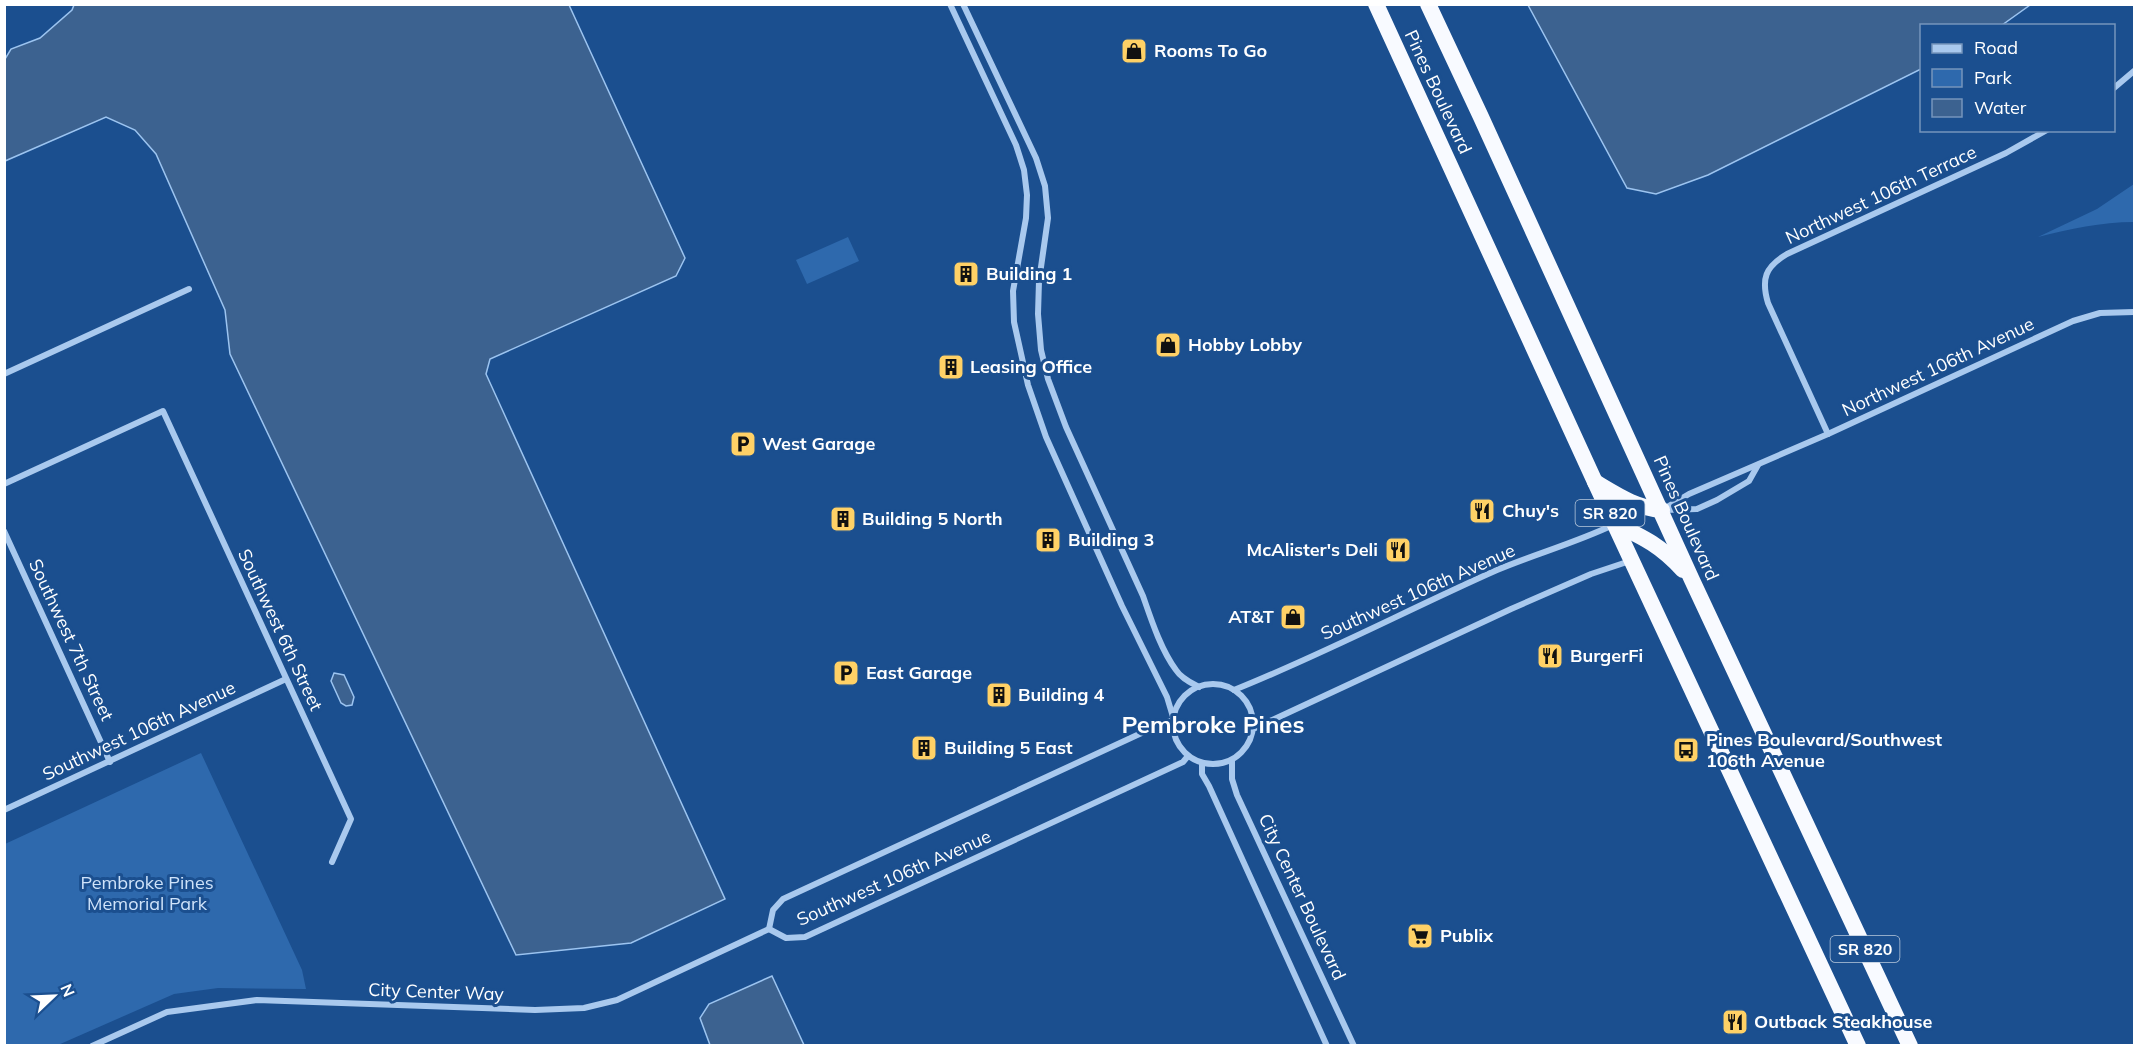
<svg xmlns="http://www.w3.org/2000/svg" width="2139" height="1050" font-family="Mulish,sans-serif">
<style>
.green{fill:#2e69ad}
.water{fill:#3c6290;stroke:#9cc4f0;stroke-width:1.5}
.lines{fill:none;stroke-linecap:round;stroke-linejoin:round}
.minor{stroke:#a9c9ee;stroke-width:6}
.trunk{stroke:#f8faff;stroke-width:16}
.labels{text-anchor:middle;stroke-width:6;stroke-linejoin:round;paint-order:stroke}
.shield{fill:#1b4f8f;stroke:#bbcadd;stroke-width:1.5}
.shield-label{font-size:16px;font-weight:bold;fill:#fff}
.poi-label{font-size:18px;font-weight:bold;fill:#fff;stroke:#1b4f8f;text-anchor:start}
.street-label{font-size:18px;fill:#fff;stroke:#1b4f8f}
.park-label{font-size:18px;fill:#cfe3fa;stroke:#1b4f8f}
.district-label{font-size:24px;font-weight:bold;fill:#fff;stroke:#1b4f8f}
</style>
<rect width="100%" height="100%" fill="#1b4f8f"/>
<!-- green -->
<g class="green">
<path d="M2134,184V222C2101,222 2070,229 2038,237L2097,209Z"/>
<polygon points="848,237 859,261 807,284 796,260"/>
<polygon points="201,753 302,970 306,989 218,988 174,994 58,1045 5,1045 5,844"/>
</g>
<!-- water -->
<g class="water">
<polygon points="74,5 569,5 685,258 676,276 490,359 486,374 725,899 631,943 516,955 230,354 225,310 156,154 135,130 106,117 5,161 5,59 11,49 40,38 72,10"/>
<polygon points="1528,5 2030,5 2002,25 1922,26 1921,69 1708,175 1656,194 1627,188"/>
<polygon points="334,673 344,675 354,697 352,705 346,706 341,703 331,681"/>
<polygon points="772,976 804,1045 710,1045 700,1018 709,1004"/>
</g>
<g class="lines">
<!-- minor -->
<g class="minor">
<polyline points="950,4 1016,145 1024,170 1027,195 1026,218 1013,291 1014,322 1028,385 1046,437 1122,606 1167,697 1173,717"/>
<path d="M963,4L1036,158L1045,186L1048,218L1039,281L1038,314L1041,350L1048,379L1066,427L1143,596C1151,619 1161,650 1176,670C1181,678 1190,682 1199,687"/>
<polyline points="2114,88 2134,71"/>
<polyline points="4,374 189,289"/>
<path d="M1828,434L1768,303C1761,279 1765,267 1787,254L2006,153L2047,130"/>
<polyline points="4,484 163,411 351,819 332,862"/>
<polyline points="1662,510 1689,494 1828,434 2073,321 2100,313 2134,312"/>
<polyline points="1665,510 1697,509 1717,500 1749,481 1758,465"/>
<polyline points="4,531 110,762"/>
<circle cx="1213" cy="724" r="40"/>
<path d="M1234,690C1324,654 1409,609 1497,570C1535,554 1575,543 1613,525"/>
<polyline points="1253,729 1511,609 1591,574 1630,561"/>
<polyline points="1232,760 1232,779 1237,795 1354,1046"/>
<polyline points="1202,763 1202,774 1209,786 1327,1046"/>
<polyline points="4,810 286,679"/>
<polyline points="769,929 773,910 783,899 1161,724 1173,720"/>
<polyline points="769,929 786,938 805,937 1183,762 1188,756"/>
<polyline points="92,1046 167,1012 257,1000 535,1010 584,1008 617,1000 769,929"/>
</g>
<!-- trunk -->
<g class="trunk">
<polyline points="1376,4 1595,482 1858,1046"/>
<polyline points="1428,4 1481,117 1692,580 1910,1046"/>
<path d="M1595,482C1617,495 1636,508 1662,510"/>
<path d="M1615,524C1645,538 1661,546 1683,570"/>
</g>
</g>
<!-- icons -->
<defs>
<g id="shop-square" transform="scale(1.35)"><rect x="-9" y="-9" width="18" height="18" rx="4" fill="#ffd166" stroke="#1b4f8f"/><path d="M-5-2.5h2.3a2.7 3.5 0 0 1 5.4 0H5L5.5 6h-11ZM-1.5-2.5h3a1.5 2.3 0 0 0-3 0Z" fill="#111"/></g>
<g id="building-square" transform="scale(1.35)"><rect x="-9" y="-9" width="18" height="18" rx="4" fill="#ffd166" stroke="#1b4f8f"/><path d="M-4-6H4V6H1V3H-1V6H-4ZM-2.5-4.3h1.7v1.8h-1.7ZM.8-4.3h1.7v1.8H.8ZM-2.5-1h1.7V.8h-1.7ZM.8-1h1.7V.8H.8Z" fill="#111"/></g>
<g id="parking-square" transform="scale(1.35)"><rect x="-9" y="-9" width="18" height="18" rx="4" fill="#ffd166" stroke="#1b4f8f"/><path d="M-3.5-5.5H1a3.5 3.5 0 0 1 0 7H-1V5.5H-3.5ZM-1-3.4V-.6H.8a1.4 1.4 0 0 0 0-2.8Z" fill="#111"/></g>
<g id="restaurant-square" transform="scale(1.35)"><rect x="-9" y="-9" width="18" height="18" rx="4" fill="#ffd166" stroke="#1b4f8f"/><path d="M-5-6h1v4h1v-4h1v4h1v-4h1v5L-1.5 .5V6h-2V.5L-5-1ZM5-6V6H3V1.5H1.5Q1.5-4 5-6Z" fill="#111"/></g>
<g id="bus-square" transform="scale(1.35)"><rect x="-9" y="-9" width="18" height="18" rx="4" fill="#ffd166" stroke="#1b4f8f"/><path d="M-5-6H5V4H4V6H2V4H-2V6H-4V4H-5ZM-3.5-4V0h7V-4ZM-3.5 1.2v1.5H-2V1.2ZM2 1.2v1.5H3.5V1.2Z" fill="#111"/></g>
<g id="supermarket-square" transform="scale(1.35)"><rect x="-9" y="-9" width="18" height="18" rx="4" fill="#ffd166" stroke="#1b4f8f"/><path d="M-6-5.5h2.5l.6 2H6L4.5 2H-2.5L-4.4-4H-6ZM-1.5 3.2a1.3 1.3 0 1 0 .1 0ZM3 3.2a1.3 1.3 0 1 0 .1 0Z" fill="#111"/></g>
</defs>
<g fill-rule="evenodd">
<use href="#shop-square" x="1134" y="51"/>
<use href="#building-square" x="966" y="274"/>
<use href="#shop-square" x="1168" y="345"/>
<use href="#building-square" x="951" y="367"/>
<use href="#parking-square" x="743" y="444"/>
<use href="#restaurant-square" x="1482" y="511"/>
<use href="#building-square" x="843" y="519"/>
<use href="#building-square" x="1048" y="540"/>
<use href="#restaurant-square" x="1398" y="550"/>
<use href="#shop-square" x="1293" y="617"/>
<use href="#restaurant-square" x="1550" y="656"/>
<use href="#parking-square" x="846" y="673"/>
<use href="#building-square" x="999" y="695"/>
<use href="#building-square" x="924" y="748"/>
<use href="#bus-square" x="1686" y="750"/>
<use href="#supermarket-square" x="1420" y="936"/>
<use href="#restaurant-square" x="1735" y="1022"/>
</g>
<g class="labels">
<!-- shield labels -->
<g class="shield">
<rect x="1575.5" y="500" width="69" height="26" rx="4.5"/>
<rect x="1830.5" y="936" width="69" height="26" rx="4.5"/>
</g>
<g class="shield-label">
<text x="1610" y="519">SR 820</text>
<text x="1865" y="955">SR 820</text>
</g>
<!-- poi labels -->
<g class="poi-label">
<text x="1154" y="57">Rooms To Go</text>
<text x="986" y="280">Building 1</text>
<text x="1188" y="351">Hobby Lobby</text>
<text x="970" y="373">Leasing Office</text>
<text x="762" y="450">West Garage</text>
<text x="1502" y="517">Chuy's</text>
<text x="862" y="525">Building 5 North</text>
<text x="1068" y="546">Building 3</text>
<text x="1378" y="556" text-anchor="end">McAlister's Deli</text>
<text x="1274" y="623" text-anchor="end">AT&amp;T</text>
<text x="1570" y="662">BurgerFi</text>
<text x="866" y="679">East Garage</text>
<text x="1018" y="701">Building 4</text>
<text x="1706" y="746">Pines Boulevard/Southwest<tspan x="1706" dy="21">106th Avenue</tspan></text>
<text x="944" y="754">Building 5 East</text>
<text x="1440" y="942">Publix</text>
<text x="1754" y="1028">Outback Steakhouse</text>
</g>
<!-- street labels -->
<g class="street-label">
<text transform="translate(1438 92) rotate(65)" y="6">Pines Boulevard</text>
<text transform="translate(1881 195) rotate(-25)" y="6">Northwest 106th Terrace</text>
<text transform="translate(1938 367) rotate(-25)" y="6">Northwest 106th Avenue</text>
<text transform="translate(1686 518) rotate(66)" y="6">Pines Boulevard</text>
<text transform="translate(1418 592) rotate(-24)" y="6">Southwest 106th Avenue</text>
<text transform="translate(280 630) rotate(65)" y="6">Southwest 6th Street</text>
<text transform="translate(71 640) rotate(65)" y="6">Southwest 7th Street</text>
<text transform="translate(139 731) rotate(-25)" y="6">Southwest 106th Avenue</text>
<text transform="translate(894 878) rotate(-24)" y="6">Southwest 106th Avenue</text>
<text transform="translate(1302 897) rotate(65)" y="6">City Center Boulevard</text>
<text transform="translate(436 992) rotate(2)" y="6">City Center Way</text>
</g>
<!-- park labels -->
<g class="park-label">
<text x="147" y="889">Pembroke Pines<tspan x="147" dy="21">Memorial Park</tspan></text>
</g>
<!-- district labels -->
<g class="district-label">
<text x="1213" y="733">Pembroke Pines</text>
</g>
</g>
<!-- border -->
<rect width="2139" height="1050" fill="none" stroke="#ffffff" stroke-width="12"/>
<!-- legend -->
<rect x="1920" y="24" width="195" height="108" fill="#1b4f8f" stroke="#7695bc" stroke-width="1.5"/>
<rect x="1932" y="44" width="30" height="9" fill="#a9c9ee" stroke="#7695bc" stroke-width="1.5"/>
<text x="1974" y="54" font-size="18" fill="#ffffff">Road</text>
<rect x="1932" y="69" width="30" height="18" fill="#2e69ad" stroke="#7695bc" stroke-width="1.5"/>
<text x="1974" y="84" font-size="18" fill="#ffffff">Park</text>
<rect x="1932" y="99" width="30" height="18" fill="#3c6290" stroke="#7695bc" stroke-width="1.5"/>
<text x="1974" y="114" font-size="18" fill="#ffffff">Water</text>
<!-- north arrow -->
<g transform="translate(54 996) rotate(67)" stroke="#1b4f8f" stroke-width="4.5" paint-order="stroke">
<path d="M0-4.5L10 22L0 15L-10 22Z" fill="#ffffff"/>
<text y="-9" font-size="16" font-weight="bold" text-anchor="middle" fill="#ffffff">N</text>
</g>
</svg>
